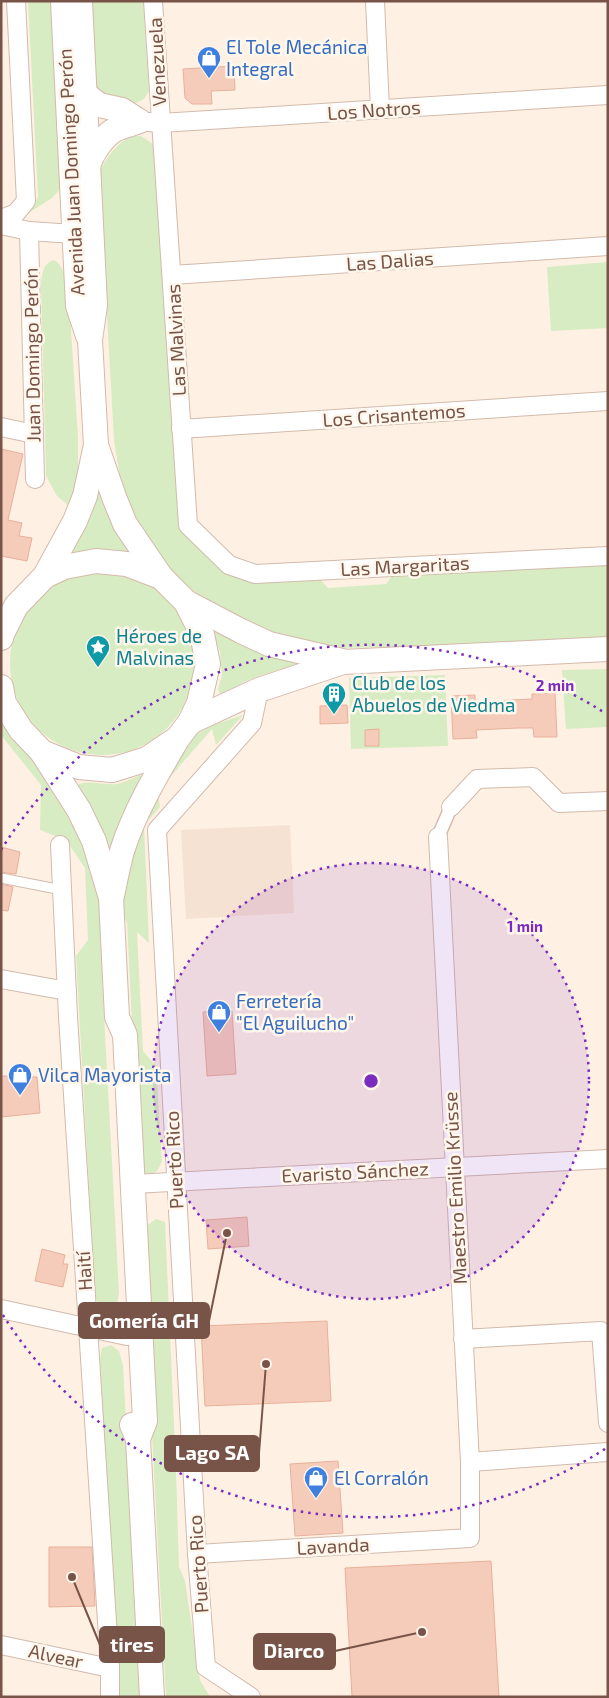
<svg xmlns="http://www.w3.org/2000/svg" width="609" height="1698" font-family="'Exo 2',sans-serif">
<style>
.residential{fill:#f6e2d2}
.green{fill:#d7ecc2}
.building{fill:#f5ccba;stroke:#e9b09a}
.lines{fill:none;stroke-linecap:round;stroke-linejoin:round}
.service-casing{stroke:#d2baac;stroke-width:11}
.pedestrian-casing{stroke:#d2baac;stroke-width:15}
.minor-casing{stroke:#d2baac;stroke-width:20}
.secondary-casing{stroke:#d5b9aa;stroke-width:26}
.service{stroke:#fff;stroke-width:9}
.pedestrian{stroke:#fff;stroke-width:12}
.minor{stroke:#fff;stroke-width:18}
.secondary{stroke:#fff;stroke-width:24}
.ring{fill:none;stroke:#7b2cbf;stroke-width:2.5;stroke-dasharray:2.5 5}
.labels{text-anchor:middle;stroke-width:5;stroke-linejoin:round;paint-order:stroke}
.shop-label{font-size:19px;fill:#366cbe;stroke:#fff6ec;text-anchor:start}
.street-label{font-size:19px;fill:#785448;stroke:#fff6ec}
.culture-label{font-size:19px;fill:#0d838f;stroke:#fff6ec;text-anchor:start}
.centre{fill:#7b2cbf;stroke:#fff6ec;stroke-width:2.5}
.ring-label{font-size:15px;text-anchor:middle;font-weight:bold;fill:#7b2cbf;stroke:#fff6ec;stroke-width:5;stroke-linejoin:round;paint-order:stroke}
.leader{fill:none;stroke:#785448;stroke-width:2}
.callout-dot{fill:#785448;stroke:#fff6ec;stroke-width:2}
.callout{fill:#785448;stroke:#785448;stroke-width:2}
.callout-label{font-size:20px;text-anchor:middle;font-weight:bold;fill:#fff}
</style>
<rect width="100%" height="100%" fill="#fef1e4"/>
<!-- residential -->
<polygon class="residential" points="290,825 294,913 186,919 181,830"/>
<!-- green -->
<g class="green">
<polygon points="28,1 55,1 63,186 52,198 19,219 35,203 38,197"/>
<polygon points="89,1 143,1 149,91 144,99 136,103 111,100 102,95 94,82"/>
<path d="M134,136H141L153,144L155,160L179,521L219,566L318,577L328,588L386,584L394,573L608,562V643L338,648L276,634L210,603L182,582L164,563L135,521L126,499L120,477L114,440L99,173C107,157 117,141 134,136Z"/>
<path d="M54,260C63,265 65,276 68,285L78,438V474L70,507L57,496L46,476L41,285C42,274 43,263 54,260Z"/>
<polygon points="608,262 608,328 551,331 547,267"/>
<polygon points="99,482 130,551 129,553 78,555 66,554"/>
<circle cx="102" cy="663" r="92"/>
<path d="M215,628L297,662L299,664L297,666C279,670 262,674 246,681C237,685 230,693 220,694L218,689L222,675L220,652L213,632Z"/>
<polygon points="608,669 608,727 566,729 562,670"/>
<polygon points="445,675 448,746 351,749 349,678"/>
<polygon points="243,715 216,745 212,729 158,791 160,807 144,825 149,943 137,932 143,1051 156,1066 162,1162 157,1171 150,1175 143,1172 139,1163 127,923 120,908 122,889 130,853 141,823 158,785 179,749 195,735 213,725"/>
<polygon points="1,720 30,757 73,816 101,898 105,929 102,977 119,1293 117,1304 109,1309 100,1306 95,1297 76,956 88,940 85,868 66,840 40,830 41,785 1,735"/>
<path d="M140,775L145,778L112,865L77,785C88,779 104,786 117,784C125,782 133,778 140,775Z"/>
<polygon points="156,1219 165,1222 176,1469 179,1567 185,1581 200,1680 210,1697 166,1697 142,1248 146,1226"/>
<polygon points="111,1345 119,1351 123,1365 141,1697 118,1697 100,1359 102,1348"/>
</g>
<!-- building -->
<g class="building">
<polygon points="234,66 235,90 211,91 212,104 192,104 185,98 183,69"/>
<polygon points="1,449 23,454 8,520 22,523 19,536 32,538 27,561 1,556"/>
<polygon points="555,693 557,737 534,737 533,728 518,728 476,730 477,738 453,739 451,696 475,695 475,702 532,699 532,694"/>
<polygon points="347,705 348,723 320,724 320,706"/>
<polygon points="379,729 379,746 365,746 365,730"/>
<polygon points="1,847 20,852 16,874 1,872"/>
<polygon points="1,884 13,887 8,911 1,910"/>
<polygon points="232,1011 236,1074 207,1076 203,1012"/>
<polygon points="1,1076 37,1077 40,1113 1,1117"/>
<polygon points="247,1217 249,1246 208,1249 206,1220"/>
<polygon points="42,1249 65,1255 63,1264 68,1264 63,1287 35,1281"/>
<polygon points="327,1321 331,1401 205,1406 201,1326"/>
<polygon points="338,1461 343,1533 295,1536 290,1464"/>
<polygon points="49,1547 92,1547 95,1606 49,1607"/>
<polygon points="491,1561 499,1697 352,1697 345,1568"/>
</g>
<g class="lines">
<!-- service casing -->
<g class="service-casing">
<polyline id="service" points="1,878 62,890"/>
</g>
<!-- pedestrian casing -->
<g class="pedestrian-casing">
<polyline id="pedestrian" points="438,837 451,807"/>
</g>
<!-- minor casing -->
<g class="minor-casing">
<g id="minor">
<polyline points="153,1 188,525 229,565 255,574 608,556"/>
<polyline points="375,1 380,109"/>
<polyline points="149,122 160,123 209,120 608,95"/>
<polyline points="1,219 16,213 26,201 16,1"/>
<polyline points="1,225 29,231 74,234"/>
<polyline points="29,231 35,479"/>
<polyline points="172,275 608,246"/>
<polyline points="1,427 34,434"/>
<polyline points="181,429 608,401"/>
<polyline points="451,807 477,779 533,777 559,803 608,801"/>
<polyline points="60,845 68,1017 110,1668 110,1697"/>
<polyline points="1,979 67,991"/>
<polyline points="133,1184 608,1159"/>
<polyline points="1,1309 127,1336"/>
<polyline points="463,1339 601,1331 608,1423"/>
<polyline points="470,1462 608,1452"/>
<polyline points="197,1554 470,1538 470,1462 438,837"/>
<polyline points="1,1645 110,1668"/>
<polyline points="251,1697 206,1667 197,1554 157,830 252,723 259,690"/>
</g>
</g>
<!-- secondary casing -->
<g class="secondary-casing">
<g id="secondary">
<polyline points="63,1 78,306 88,336"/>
<polyline points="80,1 95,305 90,340 96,445 114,497 125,524 161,577"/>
<polyline points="84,93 99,105 122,110 139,121"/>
<path d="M88,167C91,154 104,135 116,129C123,126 132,124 139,121"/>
<polyline points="45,576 75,521 85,496 96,445"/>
<polyline points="186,602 241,631 269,644 342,661"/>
<polyline points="1,638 2,634 16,606 45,576 64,567 96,561 127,564 161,577 186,602 202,634 208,664 199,703 190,722 178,738 147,759 112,770 79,767 42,752 21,730 4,703 1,687"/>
<polyline points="190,722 259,690 343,662 608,649"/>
<polyline points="42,752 79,810 94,841 111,898 117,1017 125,1035 145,1421 138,1439"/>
<path d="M112,896C115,881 118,866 122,851C134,813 155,777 175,743"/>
<polyline points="132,1425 138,1439 152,1697"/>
</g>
</g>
<!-- service -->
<use href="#service" class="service"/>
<!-- pedestrian -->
<use href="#pedestrian" class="pedestrian"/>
<!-- minor -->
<use href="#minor" class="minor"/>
<!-- secondary -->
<use href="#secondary" class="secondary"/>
</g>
<!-- distance rings -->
<circle cx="371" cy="1081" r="218" fill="#7b2cbf" fill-opacity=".12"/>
<g class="ring">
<circle cx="371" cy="1081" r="218"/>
<path d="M605 1449A436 436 0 0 1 1 1312M1 850A436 436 0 0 1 605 713"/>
</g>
<!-- icons -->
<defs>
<g id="shop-pin" transform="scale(1.25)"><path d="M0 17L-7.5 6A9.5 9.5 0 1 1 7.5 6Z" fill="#3f7fe0" stroke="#fff6ec"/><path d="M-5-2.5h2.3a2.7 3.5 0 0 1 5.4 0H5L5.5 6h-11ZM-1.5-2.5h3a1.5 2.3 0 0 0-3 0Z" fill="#fff"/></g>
<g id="sight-pin" transform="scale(1.25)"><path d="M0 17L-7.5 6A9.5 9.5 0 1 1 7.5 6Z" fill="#0f9aa8" stroke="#fff6ec"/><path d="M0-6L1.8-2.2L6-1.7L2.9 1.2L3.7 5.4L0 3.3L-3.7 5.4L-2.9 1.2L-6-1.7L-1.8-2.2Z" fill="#fff"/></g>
<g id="building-pin" transform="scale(1.25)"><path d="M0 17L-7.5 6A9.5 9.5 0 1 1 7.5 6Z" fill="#0f9aa8" stroke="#fff6ec"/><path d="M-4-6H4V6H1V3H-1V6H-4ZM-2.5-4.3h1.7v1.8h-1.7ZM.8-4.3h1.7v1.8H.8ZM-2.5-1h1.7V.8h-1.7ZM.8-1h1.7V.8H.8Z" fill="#fff"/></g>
</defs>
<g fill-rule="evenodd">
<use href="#shop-pin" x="209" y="58"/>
<use href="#sight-pin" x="98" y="647"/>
<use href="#building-pin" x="334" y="694"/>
<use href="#shop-pin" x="219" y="1012"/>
<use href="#shop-pin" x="20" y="1075"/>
<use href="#shop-pin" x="316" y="1478"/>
</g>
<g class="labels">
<!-- shop labels -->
<g class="shop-label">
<text x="226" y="54">El Tole Mecánica<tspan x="226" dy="22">Integral</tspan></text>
<text x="236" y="1008">Ferretería<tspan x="236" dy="22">"El Aguilucho"</tspan></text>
<text x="38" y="1082">Vilca Mayorista</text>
<text x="334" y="1485">El Corralón</text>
</g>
<!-- street labels -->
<g class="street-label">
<text transform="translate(157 62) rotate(-93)" y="7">Venezuela</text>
<text transform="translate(374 110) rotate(-4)" y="7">Los Notros</text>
<text transform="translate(71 172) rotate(-93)" y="7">Avenida Juan Domingo Perón</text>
<text transform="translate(390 261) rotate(-4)" y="7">Las Dalias</text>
<text transform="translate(176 340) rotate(-93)" y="7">Las Malvinas</text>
<text transform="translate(32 355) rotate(-91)" y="7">Juan Domingo Perón</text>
<text transform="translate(394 415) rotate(-4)" y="7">Los Crisantemos</text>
<text transform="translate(405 566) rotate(-3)" y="7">Las Margaritas</text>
<text transform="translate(174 1160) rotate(-93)" y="7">Puerto Rico</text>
<text transform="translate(355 1172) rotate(-3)" y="7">Evaristo Sánchez</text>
<text transform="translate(455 1188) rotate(-93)" y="7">Maestro Emilio Krüsse</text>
<text transform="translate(84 1271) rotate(-94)" y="7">Haití</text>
<text transform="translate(333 1546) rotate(-3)" y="7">Lavanda</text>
<text transform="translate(198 1564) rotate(-94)" y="7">Puerto Rico</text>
<text transform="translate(56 1656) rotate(12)" y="7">Alvear</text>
</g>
<!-- culture labels -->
<g class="culture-label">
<text x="116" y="643">Héroes de<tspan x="116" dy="22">Malvinas</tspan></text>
<text x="352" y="690">Club de los<tspan x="352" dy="22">Abuelos de Viedma</tspan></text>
</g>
</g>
<circle cx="371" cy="1081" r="8" class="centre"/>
<g class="ring-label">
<text x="555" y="691">2 min</text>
<text x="525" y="932">1 min</text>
</g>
<!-- callouts -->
<path class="leader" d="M227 1233L209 1321M266 1364L259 1453M72 1577L100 1645M422 1632L335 1651"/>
<g class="callout-dot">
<circle cx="227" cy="1233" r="5"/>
<circle cx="266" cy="1364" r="5"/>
<circle cx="72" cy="1577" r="5"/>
<circle cx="422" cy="1632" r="5"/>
</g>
<g class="callout">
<rect x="79" y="1303" width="130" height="35" rx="5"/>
<rect x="165" y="1436" width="94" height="35" rx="5"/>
<rect x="100" y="1627" width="64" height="35" rx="5"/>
<rect x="254" y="1634" width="81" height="35" rx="5"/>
</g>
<g class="callout-label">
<text x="144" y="1328">Gomería GH</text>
<text x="212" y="1460">Lago SA</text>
<text x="132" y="1652">tires</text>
<text x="294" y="1658">Diarco</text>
</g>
<!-- border -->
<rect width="609" height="1698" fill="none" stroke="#785448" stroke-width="5"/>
</svg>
